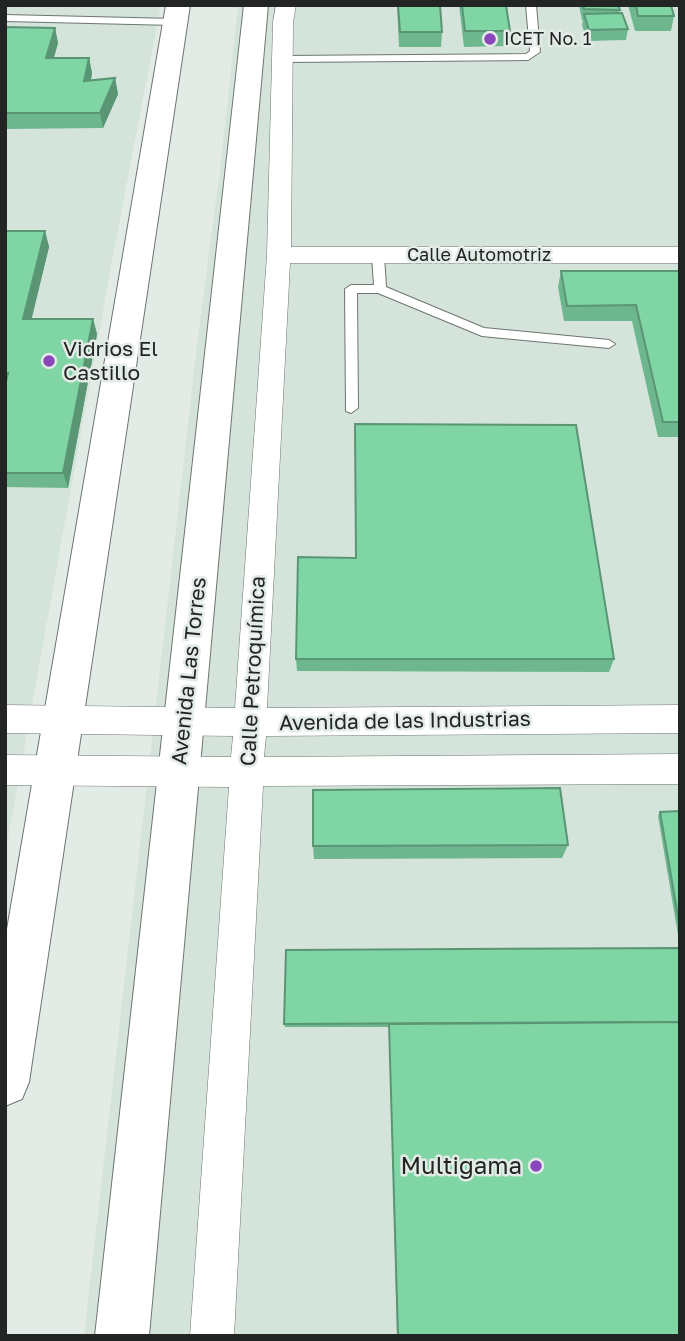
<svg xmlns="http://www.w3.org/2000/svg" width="685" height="1341" font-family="'Golos Text',sans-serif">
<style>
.built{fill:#d4e4da}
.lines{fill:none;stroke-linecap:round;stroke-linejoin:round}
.lane-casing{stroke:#6d7570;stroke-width:2}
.street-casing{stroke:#6d7570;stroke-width:1}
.secondary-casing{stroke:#6d7570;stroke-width:2}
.lane{fill:#fff;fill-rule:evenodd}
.street{fill:#fff;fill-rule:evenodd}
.secondary{fill:#fff;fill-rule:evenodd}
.wall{fill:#6eb78e}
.shaded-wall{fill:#5a9574}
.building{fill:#80d5a5;stroke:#5a9574;stroke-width:2}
.poi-dot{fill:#8a46ba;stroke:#e3ebe6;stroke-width:2.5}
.labels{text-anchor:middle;stroke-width:5;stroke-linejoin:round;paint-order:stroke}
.far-poi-label{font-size:18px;fill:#222523;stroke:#e3ebe6;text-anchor:start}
.far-street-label{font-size:18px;fill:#222523;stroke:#e3ebe6}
.poi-label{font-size:21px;fill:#222523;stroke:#e3ebe6;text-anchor:start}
.street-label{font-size:21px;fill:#222523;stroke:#e3ebe6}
.near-poi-label{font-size:24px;fill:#222523;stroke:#e3ebe6;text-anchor:end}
</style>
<rect width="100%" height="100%" fill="#e3ebe6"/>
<!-- built -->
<g class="built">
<polygon points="5,5 161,5 114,250 5,855"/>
<polygon points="238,5 680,5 680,1336 84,1336 197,345 220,170"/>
</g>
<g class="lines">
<!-- lane casing -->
<g class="lane-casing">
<g id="lane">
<polygon points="526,5 536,5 540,52 528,60 283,62 278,59 283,56 526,54 530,51"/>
<polygon points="5,15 175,19 180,22 175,25 5,21"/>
<polygon points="378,252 384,256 386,287 484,328 609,340 615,344 609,348 482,336 378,293 357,293 358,408 351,413 346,411 345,289 351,285 374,285 372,256"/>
</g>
</g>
<!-- street casing -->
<g class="street-casing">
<polygon id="street" points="276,5 296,5 293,22 291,247 680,247 680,263 290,263 267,708 680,705 680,733 266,736 264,757 680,754 680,784 263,786 234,1336 190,1336 229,787 5,785 5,755 231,757 233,736 5,733 5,705 235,708 267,255 273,22"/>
</g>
<!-- secondary casing -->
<g class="secondary-casing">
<g id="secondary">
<polygon points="166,5 190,5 29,1082 22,1099 5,1106 5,941"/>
<polygon points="244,5 268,5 149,1336 95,1336"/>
</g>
</g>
<!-- lane -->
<use href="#lane" class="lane"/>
<!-- street -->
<use href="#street" class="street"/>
<!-- secondary -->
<use href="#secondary" class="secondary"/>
</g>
<!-- wall -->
<g class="wall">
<polygon points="397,5 440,5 442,32 441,47 399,47"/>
<polygon points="459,5 506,5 510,31 508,46 464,47"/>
<polygon points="579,5 618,5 620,10 619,13 628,29 626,40 587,41 582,25 583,20 582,20"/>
<polygon points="628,5 671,5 674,16 671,31 635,31"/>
<polygon points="5,27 55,28 58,43 54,58 89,58 92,73 91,80 115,78 118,94 103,128 5,129"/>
<polygon points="5,231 45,231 49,247 31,319 93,319 97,334 68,488 5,487"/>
<polygon points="561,271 680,271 680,437 658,437 632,321 564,321 558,287"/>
<polygon points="356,558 614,659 609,672 297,671 296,659"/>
<polygon points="680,811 680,947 658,816 660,812"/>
<polygon points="568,845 562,858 314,859 313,846"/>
<polygon points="680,948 680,1336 397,1336 389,1027 285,1027 284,1024"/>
</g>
<!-- shaded-wall -->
<g class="shaded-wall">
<polygon points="55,28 58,43 49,73 46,58"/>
<polygon points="89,58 92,73 88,96 84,81"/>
<polygon points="115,78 118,94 103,128 100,113"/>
<polygon points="45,231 49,247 28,334 23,319"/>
<polygon points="93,319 97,334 68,488 63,473"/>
</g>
<!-- building -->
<g class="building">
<polygon points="398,5 440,5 442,32 400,32"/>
<polygon points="462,5 506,5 510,31 465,31"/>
<polygon points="583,5 618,5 620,10 584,9"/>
<polygon points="636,5 671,5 674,16 638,16"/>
<polygon points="622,13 628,29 589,30 584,14"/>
<polygon points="5,27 55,28 46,58 89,58 84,81 115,78 100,113 5,113"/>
<polygon points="5,231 45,231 23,319 93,319 63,473 5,473 5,386 8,373 5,373"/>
<polygon points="561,271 680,271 680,422 663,422 636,305 567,306"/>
<polygon points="355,424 576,425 614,659 296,659 298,557 356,558"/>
<polygon points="560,788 568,845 313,846 313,790"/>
<polygon points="680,811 680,928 660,812"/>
<polygon points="680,948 680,1022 284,1024 286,950"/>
<polygon points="680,1022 680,1336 398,1336 389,1024"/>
</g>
<!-- markers -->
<g class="poi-dot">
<circle cx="490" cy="39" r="7"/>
<circle cx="49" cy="361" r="7"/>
<circle cx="536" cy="1166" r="7"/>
</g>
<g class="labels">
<!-- far-poi labels -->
<g class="far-poi-label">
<text x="504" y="45">ICET No. 1</text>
</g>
<!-- far-street labels -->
<g class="far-street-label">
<text x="479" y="261">Calle Automotriz</text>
</g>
<!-- poi labels -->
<g class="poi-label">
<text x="63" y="356">Vidrios El<tspan x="63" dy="24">Castillo</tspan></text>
</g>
<!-- street labels -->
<g class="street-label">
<text transform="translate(189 671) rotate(-84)" y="7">Avenida Las Torres</text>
<text transform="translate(253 671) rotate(-87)" y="7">Calle Petroquímica</text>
<text transform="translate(405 721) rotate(-1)" y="7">Avenida de las Industrias</text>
</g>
<!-- near-poi labels -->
<g class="near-poi-label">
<text x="522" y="1174">Multigama</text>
</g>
</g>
<!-- border -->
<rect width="685" height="1341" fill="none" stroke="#222523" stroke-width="14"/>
</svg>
